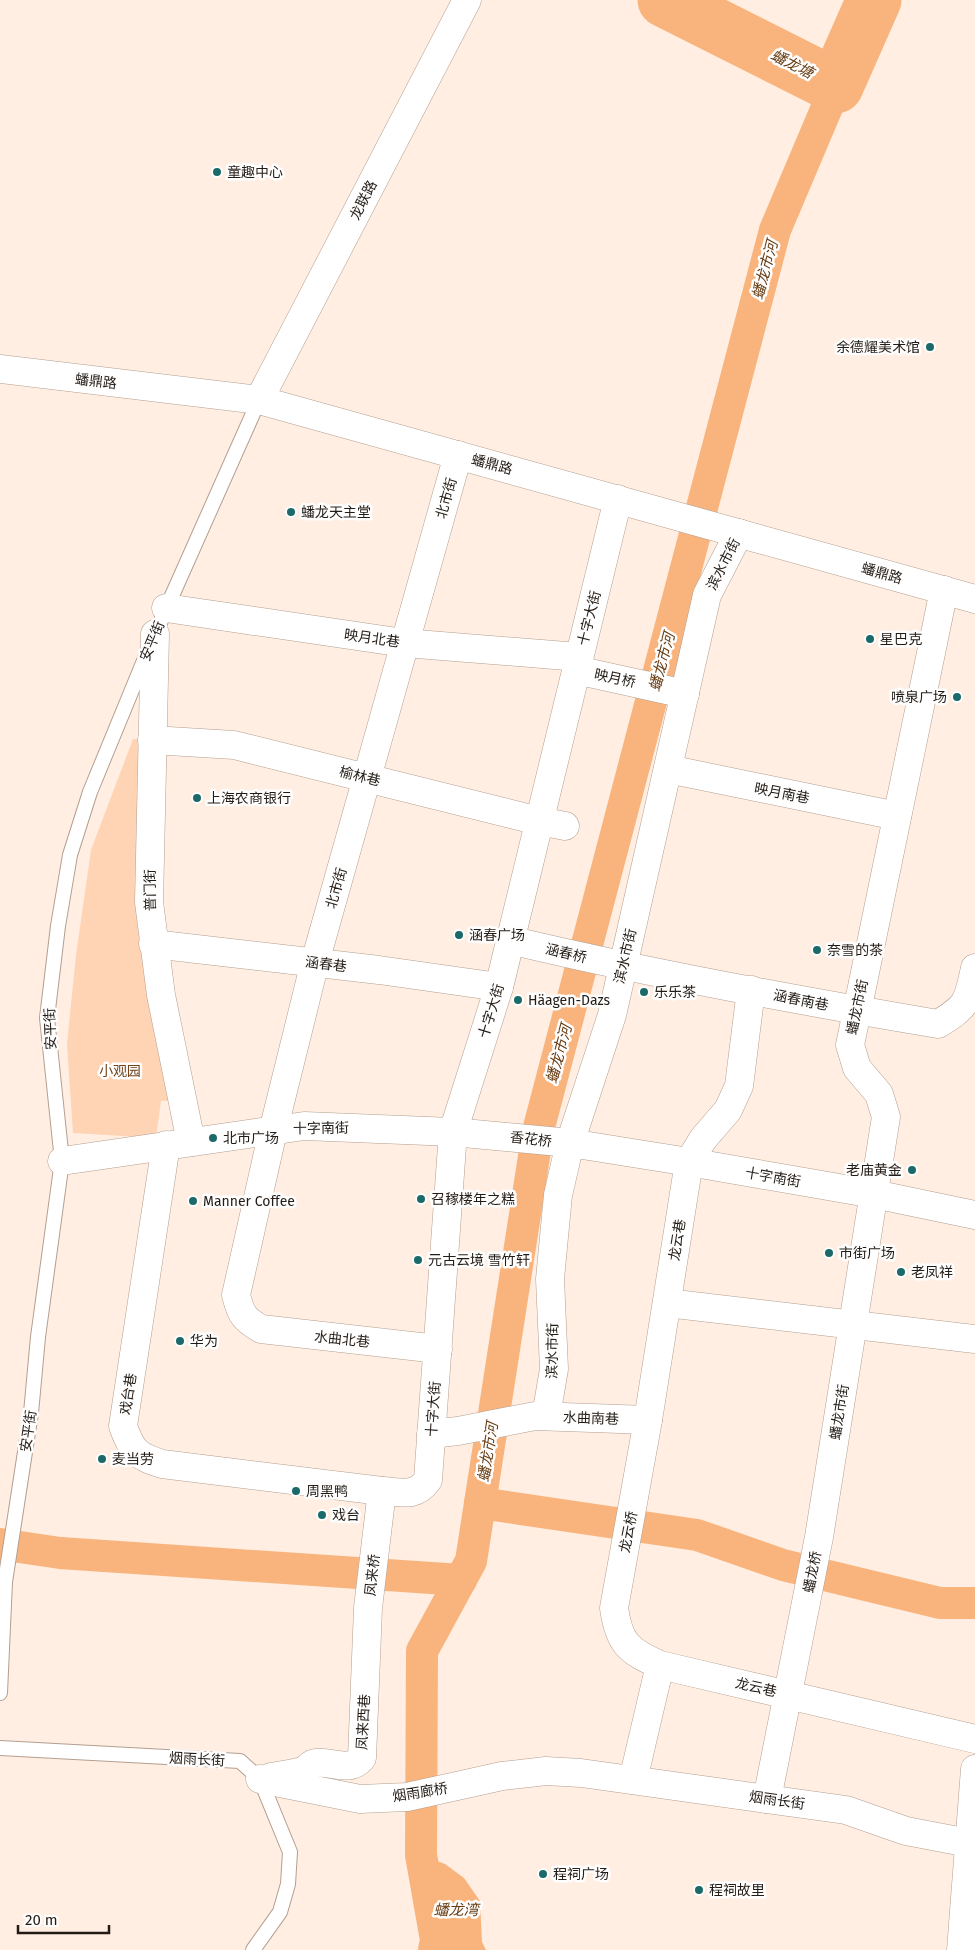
<svg xmlns="http://www.w3.org/2000/svg" width="975" height="1950" font-family="'Fira Sans','Noto Sans SC',sans-serif">
<style>
.green{fill:#fed4b5}
.water{fill:#f9b47d}
.lines{fill:none;stroke-linecap:round;stroke-linejoin:round}
.canal{stroke:#f9b47d;stroke-width:32}
.river{stroke:#f9b47d;stroke-width:55}
.lane-casing{stroke:#b39f90;stroke-width:16}
.street-casing{stroke:#b39f90;stroke-width:29}
.secondary-casing{stroke:#b39f90;stroke-width:29}
.lane{stroke:#fff;stroke-width:14}
.street{stroke:#fff;stroke-width:28}
.secondary{stroke:#fff;stroke-width:28}
.poi-dot{fill:#1b6969;stroke:#fefefe;stroke-width:2}
.labels{text-anchor:middle;stroke-width:5;stroke-linejoin:round;paint-order:stroke}
.poi-label{font-size:14px;fill:#231c16;stroke:#fefefe;text-anchor:start}
.street-label{font-size:14px;fill:#231c16;stroke:#fefefe}
.park-label{font-size:14px;fill:#71441c;stroke:#fefefe}
.water-label{font-size:15px;font-style:italic;fill:#683c12;stroke:#fefefe}
</style>
<rect width="100%" height="100%" fill="#ffeee1"/>
<!-- green -->
<polygon class="green" points="133,739 148,739 176,1100 161,1101 156,1138 73,1133 67,1044 76,955 91,850"/>
<!-- water -->
<polygon class="water" points="421,1855 445,1864 464,1878 480,1901 482,1942 486,1950 434,1950 436,1940"/>
<g class="lines">
<!-- canal -->
<g class="canal">
<polyline points="480,1503 697,1535 783,1565 940,1603 975,1603"/>
<polyline points="0,1544 60,1553 461,1580"/>
<polyline points="434,1950 436,1940 421,1855 422,1651 471,1561 538,1131 775,230 836,86"/>
</g>
<!-- river -->
<polyline class="river" points="665,0 836,86 874,0"/>
<!-- lane casing -->
<g class="lane-casing">
<g id="lane">
<polyline points="0,1693 5,1582 31,1413 38,1337 62,1161 47,1018 58,926 70,855 90,792 155,634 259,400"/>
<polyline points="0,1748 240,1761 260,1779 290,1852 288,1884 280,1912 253,1950"/>
</g>
</g>
<!-- street casing -->
<g class="street-casing">
<g id="street">
<polyline points="0,369 259,400 975,599"/>
<polyline points="166,608 404,643 579,657"/>
<polyline points="155,634 149,902 161,995 191,1142"/>
<polyline points="576,670 685,694"/>
<polyline points="152,740 234,745 539,821 565,826"/>
<polyline points="668,769 897,816"/>
<path d="M510,940C652,974 795,1000 938,1024C968,1006 968,1001 975,968"/>
<polyline points="153,944 379,970 499,987"/>
<path d="M751,990L739,1086L728,1110L703,1139L689,1162L648,1420L614,1608C619,1643 628,1651 660,1665L975,1739"/>
<path d="M166,1145L123,1426C132,1452 137,1456 162,1464L382,1491C401,1492 415,1498 428,1480L453,1132L499,987L618,499"/>
<polyline points="62,1161 304,1126 453,1132 570,1143 689,1162 874,1194 975,1215"/>
<polyline points="667,1303 975,1339"/>
<path d="M438,1349L261,1329C244,1319 241,1315 236,1295L273,1131L315,962L458,455"/>
<polyline points="546,1416 554,1369 550,1279 558,1195 570,1143 612,1015 707,595 739,533"/>
<polyline points="431,1434 458,1431 535,1416 648,1420"/>
<path d="M271,1777C281,1775 293,1774 303,1771C308,1769 310,1763 316,1763C333,1761 349,1773 362,1758L368,1608L382,1491"/>
<polyline points="260,1779 360,1799 407,1797 502,1776 546,1771 581,1773 846,1810 906,1831 969,1843"/>
<polyline points="633,1780 660,1665"/>
<polyline points="767,1799 819,1537 886,1117 879,1094 857,1068 850,1045 944,590"/>
<polyline points="961,1950 975,1769"/>
</g>
</g>
<!-- secondary casing -->
<g class="secondary-casing">
<polyline id="secondary" points="259,400 467,0"/>
</g>
<!-- lane -->
<use href="#lane" class="lane"/>
<!-- street -->
<use href="#street" class="street"/>
<!-- secondary -->
<use href="#secondary" class="secondary"/>
</g>
<!-- markers -->
<g class="poi-dot">
<circle cx="217" cy="172" r="5"/>
<circle cx="930" cy="347" r="5"/>
<circle cx="291" cy="512" r="5"/>
<circle cx="870" cy="639" r="5"/>
<circle cx="957" cy="697" r="5"/>
<circle cx="197" cy="798" r="5"/>
<circle cx="459" cy="935" r="5"/>
<circle cx="817" cy="950" r="5"/>
<circle cx="644" cy="992" r="5"/>
<circle cx="518" cy="1000" r="5"/>
<circle cx="213" cy="1138" r="5"/>
<circle cx="912" cy="1170" r="5"/>
<circle cx="421" cy="1199" r="5"/>
<circle cx="193" cy="1201" r="5"/>
<circle cx="829" cy="1253" r="5"/>
<circle cx="418" cy="1260" r="5"/>
<circle cx="901" cy="1272" r="5"/>
<circle cx="180" cy="1341" r="5"/>
<circle cx="102" cy="1459" r="5"/>
<circle cx="296" cy="1491" r="5"/>
<circle cx="322" cy="1515" r="5"/>
<circle cx="543" cy="1874" r="5"/>
<circle cx="699" cy="1890" r="5"/>
</g>
<g class="labels">
<!-- poi labels -->
<g class="poi-label">
<text x="227" y="177">童趣中心</text>
<text x="920" y="352" text-anchor="end">余德耀美术馆</text>
<text x="301" y="517">蟠龙天主堂</text>
<text x="880" y="644">星巴克</text>
<text x="947" y="702" text-anchor="end">喷泉广场</text>
<text x="207" y="803">上海农商银行</text>
<text x="469" y="940">涵春广场</text>
<text x="827" y="955">奈雪的茶</text>
<text x="654" y="997">乐乐茶</text>
<text x="528" y="1005">Häagen-Dazs</text>
<text x="223" y="1143">北市广场</text>
<text x="902" y="1175" text-anchor="end">老庙黄金</text>
<text x="431" y="1204">召稼楼年之糕</text>
<text x="203" y="1206">Manner Coffee</text>
<text x="839" y="1258">市街广场</text>
<text x="428" y="1265">元古云境 雪竹轩</text>
<text x="911" y="1277">老凤祥</text>
<text x="190" y="1346">华为</text>
<text x="112" y="1464">麦当劳</text>
<text x="306" y="1496">周黑鸭</text>
<text x="332" y="1520">戏台</text>
<text x="553" y="1879">程祠广场</text>
<text x="709" y="1895">程祠故里</text>
</g>
<!-- street labels -->
<g class="street-label">
<text transform="translate(363 200) rotate(-63)" y="5">龙联路</text>
<text transform="translate(96 381) rotate(7)" y="5">蟠鼎路</text>
<text transform="translate(492 464) rotate(15)" y="5">蟠鼎路</text>
<text transform="translate(446 498) rotate(-74)" y="5">北市街</text>
<text transform="translate(723 564) rotate(-63)" y="5">滨水市街</text>
<text transform="translate(882 573) rotate(16)" y="5">蟠鼎路</text>
<text transform="translate(589 618) rotate(-76)" y="5">十字大街</text>
<text transform="translate(372 638) rotate(8)" y="5">映月北巷</text>
<text transform="translate(152 641) rotate(-67)" y="5">安平街</text>
<text transform="translate(615 678) rotate(12)" y="5">映月桥</text>
<text transform="translate(360 776) rotate(14)" y="5">榆林巷</text>
<text transform="translate(782 793) rotate(11)" y="5">映月南巷</text>
<text transform="translate(336 888) rotate(-74)" y="5">北市街</text>
<text transform="translate(150 890) rotate(-91)" y="5">普门街</text>
<text transform="translate(566 953) rotate(13)" y="5">涵春桥</text>
<text transform="translate(625 956) rotate(-77)" y="5">滨水市街</text>
<text transform="translate(326 964) rotate(7)" y="5">涵春巷</text>
<text transform="translate(801 1000) rotate(11)" y="5">涵春南巷</text>
<text transform="translate(857 1007) rotate(-78)" y="5">蟠龙市街</text>
<text transform="translate(491 1011) rotate(-73)" y="5">十字大街</text>
<text transform="translate(50 1029) rotate(-92)" y="5">安平街</text>
<text transform="translate(321 1128) rotate(-1)" y="5">十字南街</text>
<text transform="translate(531 1139) rotate(7)" y="5">香花桥</text>
<text transform="translate(773 1177) rotate(10)" y="5">十字南街</text>
<text transform="translate(677 1240) rotate(-81)" y="5">龙云巷</text>
<text transform="translate(342 1339) rotate(6)" y="5">水曲北巷</text>
<text transform="translate(552 1351) rotate(-89)" y="5">滨水市街</text>
<text transform="translate(128 1394) rotate(-81)" y="5">戏台巷</text>
<text transform="translate(433 1409) rotate(-86)" y="5">十字大街</text>
<text transform="translate(839 1412) rotate(-81)" y="5">蟠龙市街</text>
<text transform="translate(591 1418) rotate(2)" y="5">水曲南巷</text>
<text transform="translate(28 1431) rotate(-82)" y="5">安平街</text>
<text transform="translate(628 1532) rotate(-79)" y="5">龙云桥</text>
<text transform="translate(812 1572) rotate(-79)" y="5">蟠龙桥</text>
<text transform="translate(372 1575) rotate(-84)" y="5">凤来桥</text>
<text transform="translate(756 1687) rotate(13)" y="5">龙云巷</text>
<text transform="translate(363 1722) rotate(-87)" y="5">凤来西巷</text>
<text transform="translate(197 1759) rotate(3)" y="5">烟雨长街</text>
<text transform="translate(420 1792) rotate(-9)" y="5">烟雨廊桥</text>
<text transform="translate(777 1800) rotate(8)" y="5">烟雨长街</text>
</g>
<!-- park labels -->
<g class="park-label">
<text x="120" y="1076">小观园</text>
</g>
<!-- water labels -->
<g class="water-label">
<text transform="translate(792 64) rotate(27)" y="5">蟠龙塘</text>
<text transform="translate(765 270) rotate(-75)" y="5">蟠龙市河</text>
<text transform="translate(662 662) rotate(-75)" y="5">蟠龙市河</text>
<text transform="translate(559 1054) rotate(-75)" y="5">蟠龙市河</text>
<text transform="translate(488 1452) rotate(-81)" y="5">蟠龙市河</text>
<text x="456" y="1915">蟠龙湾</text>
</g>
</g>
<!-- scale -->
<path d="M18 1925v8h91v-8" fill="none" stroke="#231c16" stroke-width="2.5"/>
<text x="25" y="1925" font-size="15" fill="#231c16" stroke="#fefefe" stroke-width="4" paint-order="stroke">20 m</text>
</svg>
